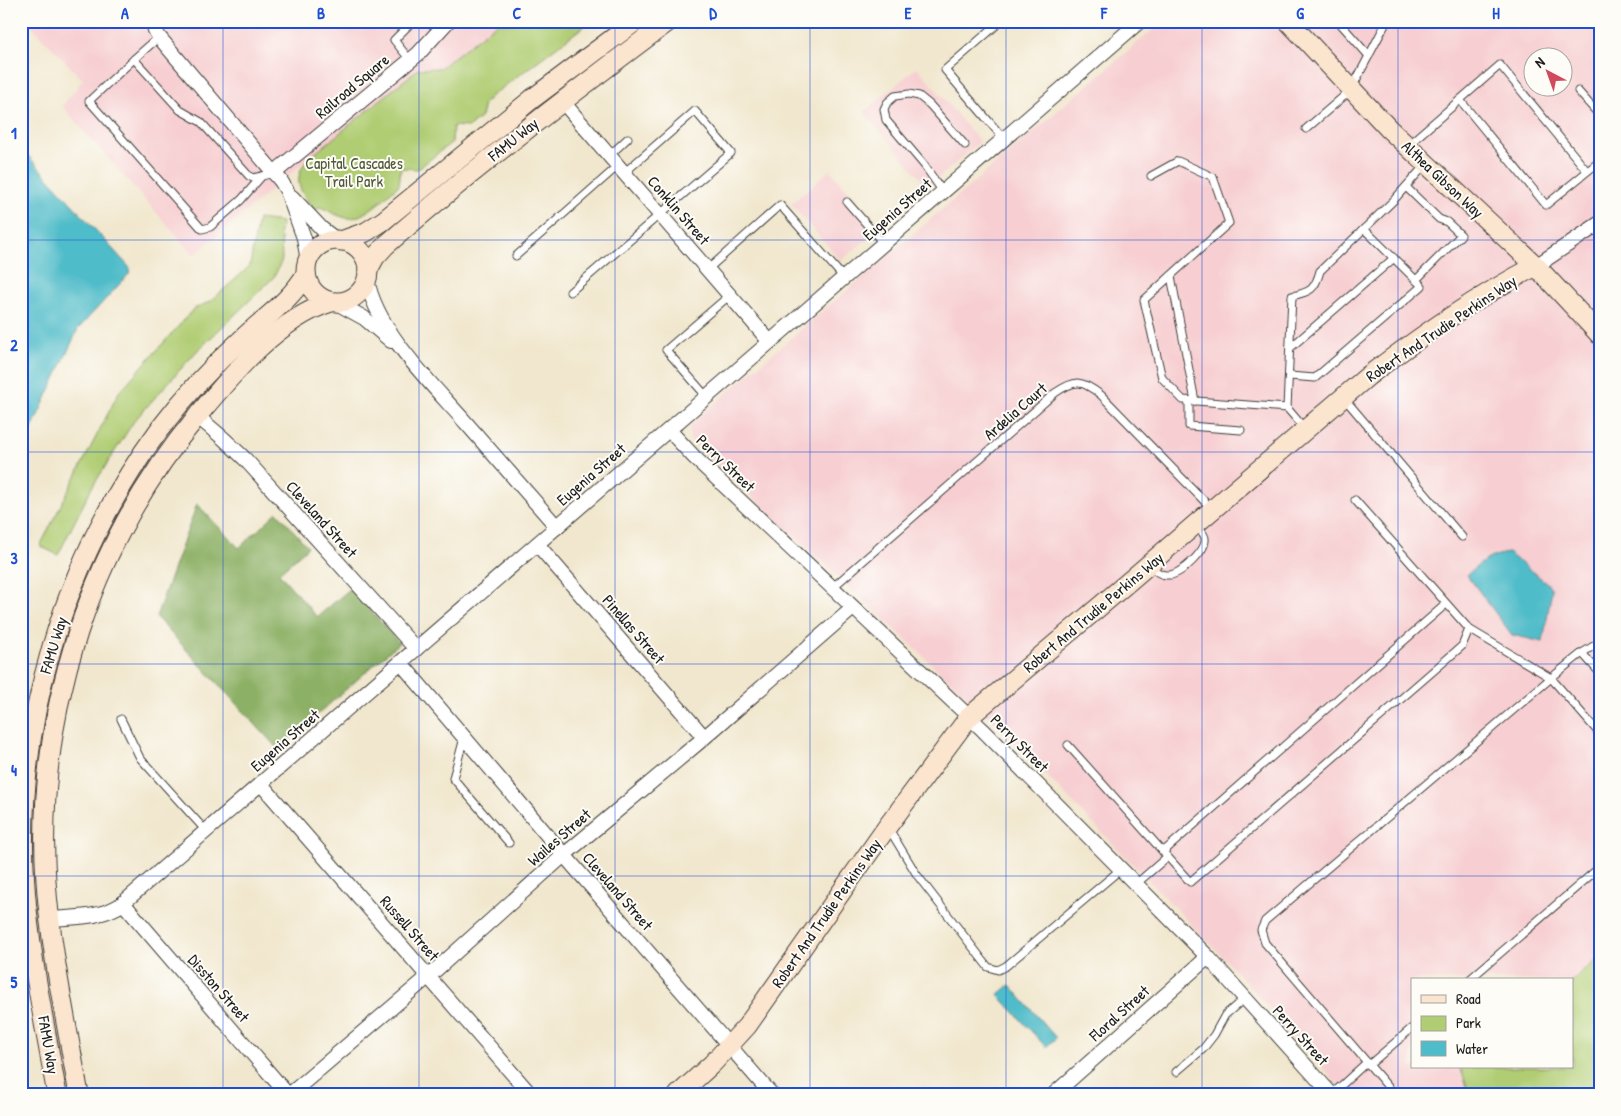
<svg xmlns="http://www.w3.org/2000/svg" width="1621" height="1116" font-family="'Patrick Hand',sans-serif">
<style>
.built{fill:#f7cfd2;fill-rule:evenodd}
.green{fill:#b0cd73;stroke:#667448}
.forest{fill:#8cb065;stroke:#546640}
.water{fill:#4fbcc9;stroke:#366c72}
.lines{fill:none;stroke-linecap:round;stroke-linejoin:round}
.lane-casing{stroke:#3c3a37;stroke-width:9}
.street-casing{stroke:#3c3a37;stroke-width:16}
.secondary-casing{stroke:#3c3a37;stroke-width:21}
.lane{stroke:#fff;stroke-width:7}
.street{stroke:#fff;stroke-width:14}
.secondary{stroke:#fce5cf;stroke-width:19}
.grid{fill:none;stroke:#1d4ed8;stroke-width:1;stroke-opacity:0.55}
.labels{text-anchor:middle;stroke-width:4;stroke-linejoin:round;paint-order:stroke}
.street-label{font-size:16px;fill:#1c1c1c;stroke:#fdfcf7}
.park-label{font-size:16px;fill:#505a3a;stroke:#fdfcf7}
.neatline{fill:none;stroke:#1d4ed8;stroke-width:2}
.grid-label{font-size:16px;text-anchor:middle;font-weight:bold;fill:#1d4ed8}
</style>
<rect width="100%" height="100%" fill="#fdfcf7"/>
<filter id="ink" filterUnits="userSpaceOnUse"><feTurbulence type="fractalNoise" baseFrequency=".02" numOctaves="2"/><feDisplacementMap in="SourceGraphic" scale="10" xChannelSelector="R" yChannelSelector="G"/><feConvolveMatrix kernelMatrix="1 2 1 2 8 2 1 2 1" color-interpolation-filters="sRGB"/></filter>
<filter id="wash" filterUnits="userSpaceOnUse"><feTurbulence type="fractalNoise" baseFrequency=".0096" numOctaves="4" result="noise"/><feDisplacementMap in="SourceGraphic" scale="20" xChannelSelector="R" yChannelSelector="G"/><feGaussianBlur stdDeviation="1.12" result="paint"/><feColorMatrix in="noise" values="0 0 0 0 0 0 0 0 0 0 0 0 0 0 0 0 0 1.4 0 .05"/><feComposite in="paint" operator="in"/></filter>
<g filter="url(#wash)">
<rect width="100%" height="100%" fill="#f1e7ce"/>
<!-- built -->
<g class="built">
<polygon points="26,21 500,21 440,68 418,69 308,159 194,255 62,106 83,80"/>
<path d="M1163,21H1600V1095H1347L1223,957L996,724L690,439L689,429L695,420ZM1534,58H1564V88H1534ZM1412,980H1572V1067H1412Z"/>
<polygon points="917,67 980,142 928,187 864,112"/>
<polygon points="830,170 880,228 841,261 791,204"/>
</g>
<!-- green -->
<g class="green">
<path d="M500,21H591L490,97L484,104L481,117L469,127L453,126L452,142L418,169L401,168L399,185C387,195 363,221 346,218C337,216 328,210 320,207L315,210C300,193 291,179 308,159L418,69L440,68Z"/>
<polygon points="258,219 282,222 279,236 281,238 282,260 274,277 195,353 134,421 91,489 58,555 40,546 119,392 194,309 211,301 250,266"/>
<polygon points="1600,957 1600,1095 1470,1095 1460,1067 1572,1067 1572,981"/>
</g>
<!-- forest -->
<polygon class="forest" points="197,504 239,548 277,512 308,547 279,573 317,617 351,588 399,643 278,749 156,617"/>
<!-- water -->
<g class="water">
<polygon points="21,148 130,268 129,274 78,329 21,452"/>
<path d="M1508,553L1547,583L1552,589L1543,642L1512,635L1467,575C1481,563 1488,556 1508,553Z"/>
<polygon points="1010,985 1056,1038 1046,1047 998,995"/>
</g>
</g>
<g filter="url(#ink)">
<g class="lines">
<!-- lane casing -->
<g class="lane-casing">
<g id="lane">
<polyline points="1001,21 945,70 1004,139"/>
<polyline points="1338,21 1369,56"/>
<polyline points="159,37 134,59 180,110 201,122 249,176 253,178 262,176"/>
<polyline points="134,59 89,101 202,229 210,227 241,200 262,176 274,173"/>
<polyline points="410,60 394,40 413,21"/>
<polyline points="1578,91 1600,116"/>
<polyline points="1460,100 1546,205 1600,161"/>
<polyline points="1306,129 1351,90 1387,21"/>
<polyline points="1408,145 1500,65 1587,171"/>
<polyline points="609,156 628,138"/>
<polyline points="1151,176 1178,161 1213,177 1229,223 1144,300 1162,378 1183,400 1287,408"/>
<polyline points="1406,187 1439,219 1447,222 1461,235 1416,280"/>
<polyline points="943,192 924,165 886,120 884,109 887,103 895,96 909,94 919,96 930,105 965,145"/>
<polyline points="847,202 884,244"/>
<polyline points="516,256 618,166"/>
<polyline points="707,270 780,205 844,278"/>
<polyline points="1171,276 1195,401"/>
<polyline points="570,292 731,153 695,111 624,173"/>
<polyline points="1290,348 1394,258"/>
<polyline points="1289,376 1315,378 1422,286 1364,229"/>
<polyline points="707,397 666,350 730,295"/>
<polyline points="1344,398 1462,537"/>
<polyline points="1189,401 1189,426 1241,430"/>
<path d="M1305,429L1287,408L1292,296C1310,292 1315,290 1320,271L1393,201L1426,164"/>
<polyline points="1355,500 1469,629 1551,678 1600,734"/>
<path d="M1149,565C1155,570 1160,576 1169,575C1180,575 1207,551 1205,538C1204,534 1200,529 1197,525"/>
<path d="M832,588L1055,393C1076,379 1082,380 1101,395L1212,509"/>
<polyline points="1582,653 1600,642"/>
<polyline points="121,719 140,758 206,831"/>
<polyline points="464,738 453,778 509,843"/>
<polyline points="1068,745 1190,882 1462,646 1469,629"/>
<polyline points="889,829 917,875 988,967 998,970 1006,966 1121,869"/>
<polyline points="1163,852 1446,604"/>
<polyline points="1136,884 1167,857"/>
<polyline points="1469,980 1600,867"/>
<polyline points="1369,1065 1412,1028"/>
<polyline points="1176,1072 1203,1049 1214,1035 1225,1015 1245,998"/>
<polyline points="1331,1095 1367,1062"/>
<polyline points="1395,1095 1265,943 1261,930 1265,921 1551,678 1582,653 1600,673"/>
</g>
</g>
<!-- street casing -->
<g class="street-casing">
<g id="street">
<polyline points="153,21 155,30 159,37 281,181 287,191 304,238 308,261"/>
<polyline points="562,101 770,342"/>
<polyline points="274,173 418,54 448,21"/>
<polyline points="292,197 322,229 338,241"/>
<polyline points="1536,266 1600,223"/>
<path d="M367,279C376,331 433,385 467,424C497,458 527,493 557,527"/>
<polyline points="335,302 364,318 391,341"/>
<polyline points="197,416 224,439 245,459 416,649"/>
<polyline points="669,430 694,457 983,730 1208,957 1332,1095"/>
<polyline points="537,544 704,737"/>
<polyline points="401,663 564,855 772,1095"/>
<polyline points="261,784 531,1095"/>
<polyline points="123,903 288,1095"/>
<path d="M50,919C74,917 104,918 123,903L1140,21"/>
<polyline points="289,1095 429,976 564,855 698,743 853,608"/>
<polyline points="1053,1095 1208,957"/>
</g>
</g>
<!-- secondary casing -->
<g class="secondary-casing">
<g id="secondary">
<polyline points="1288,21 1389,129 1536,266 1600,335"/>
<circle cx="337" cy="271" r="31"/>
<polyline points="341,241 366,232 383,221 532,99 636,21"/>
<path d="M368,270L375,257L386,245C477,166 572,93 669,21"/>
<path d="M57,1095C45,1026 30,956 25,887C14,725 63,561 159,430C184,397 212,366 242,339C264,318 291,300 306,274"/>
<path d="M79,1095C67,1024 51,953 46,881C35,713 91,543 199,414C234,372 278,319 331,302"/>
<path d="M678,1095L712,1064L747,1026L887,827L969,717L1112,596L1368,376C1421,336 1476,297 1536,266"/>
</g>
</g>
<!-- lane -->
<use href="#lane" class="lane"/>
<!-- street -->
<use href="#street" class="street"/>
<!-- secondary -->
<use href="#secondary" class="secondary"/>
</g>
</g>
<!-- grid -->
<path class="grid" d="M223,21V1095M419,21V1095M615,21V1095M810,21V1095M1006,21V1095M1202,21V1095M1398,21V1095M21,240H1600M21,452H1600M21,664H1600M21,876H1600"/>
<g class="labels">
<!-- street labels -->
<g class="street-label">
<text transform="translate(352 86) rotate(-40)" y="6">Railroad Square</text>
<text transform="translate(513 139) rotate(-39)" y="6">FAMU Way</text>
<text transform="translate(1443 179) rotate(43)" y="6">Althea Gibson Way</text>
<text transform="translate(897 209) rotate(-41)" y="6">Eugenia Street</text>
<text transform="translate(679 210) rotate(49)" y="6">Conklin Street</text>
<text transform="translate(1441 328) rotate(-34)" y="6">Robert And Trudie Perkins Way</text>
<text transform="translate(1015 411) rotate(-41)" y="6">Ardelia Court</text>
<text transform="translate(726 463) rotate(44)" y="6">Perry Street</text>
<text transform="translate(591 474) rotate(-41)" y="6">Eugenia Street</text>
<text transform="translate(322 519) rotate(48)" y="6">Cleveland Street</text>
<text transform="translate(1093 612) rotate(-40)" y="6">Robert And Trudie Perkins Way</text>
<text transform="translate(634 629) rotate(49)" y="6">Pinellas Street</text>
<text transform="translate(53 645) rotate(-73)" y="6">FAMU Way</text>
<text transform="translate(285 740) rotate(-41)" y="6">Eugenia Street</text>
<text transform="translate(1020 743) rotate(45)" y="6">Perry Street</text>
<text transform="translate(559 837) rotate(-41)" y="6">Wailes Street</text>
<text transform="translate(618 891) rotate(49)" y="6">Cleveland Street</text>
<text transform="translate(826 913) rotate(-55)" y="6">Robert And Trudie Perkins Way</text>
<text transform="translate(410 928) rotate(49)" y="6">Russell Street</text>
<text transform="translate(219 988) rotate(49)" y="6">Disston Street</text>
<text transform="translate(1119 1013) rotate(-42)" y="6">Floral Street</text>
<text transform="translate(1301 1035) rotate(48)" y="6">Perry Street</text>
<text transform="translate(49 1045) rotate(80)" y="6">FAMU Way</text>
</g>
<!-- park labels -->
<g class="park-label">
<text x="354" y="169">Capital Cascades<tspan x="354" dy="18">Trail Park</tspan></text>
</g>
</g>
<!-- margin -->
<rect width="1621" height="1116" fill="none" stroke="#fdfcf7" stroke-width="55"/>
<!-- legend -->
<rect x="1411" y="978" width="162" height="90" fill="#fdfcf7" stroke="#a3a29f"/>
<rect x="1421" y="995" width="25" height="8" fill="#fce5cf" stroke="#a3a29f"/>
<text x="1456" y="1004" font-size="15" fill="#1c1c1c">Road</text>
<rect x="1421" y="1016" width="25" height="15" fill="#b0cd73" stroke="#a3a29f"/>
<text x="1456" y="1028" font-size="15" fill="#1c1c1c">Park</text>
<rect x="1421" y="1041" width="25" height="15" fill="#4fbcc9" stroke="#a3a29f"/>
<text x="1456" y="1054" font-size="15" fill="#1c1c1c">Water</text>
<!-- north arrow -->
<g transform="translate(1548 72) rotate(319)"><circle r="24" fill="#fdfcf7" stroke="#a3a29f"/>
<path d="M0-4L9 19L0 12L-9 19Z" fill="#d1495b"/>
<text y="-8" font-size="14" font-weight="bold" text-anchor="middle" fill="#1c1c1c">N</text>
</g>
<rect x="28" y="28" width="1566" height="1060" class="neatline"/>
<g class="grid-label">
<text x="125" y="19">A</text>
<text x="321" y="19">B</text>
<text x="517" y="19">C</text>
<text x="713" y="19">D</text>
<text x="908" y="19">E</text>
<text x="1104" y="19">F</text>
<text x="1300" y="19">G</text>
<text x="1496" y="19">H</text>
<text x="14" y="139">1</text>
<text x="14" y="351">2</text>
<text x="14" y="564">3</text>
<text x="14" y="776">4</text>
<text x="14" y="988">5</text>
</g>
</svg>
